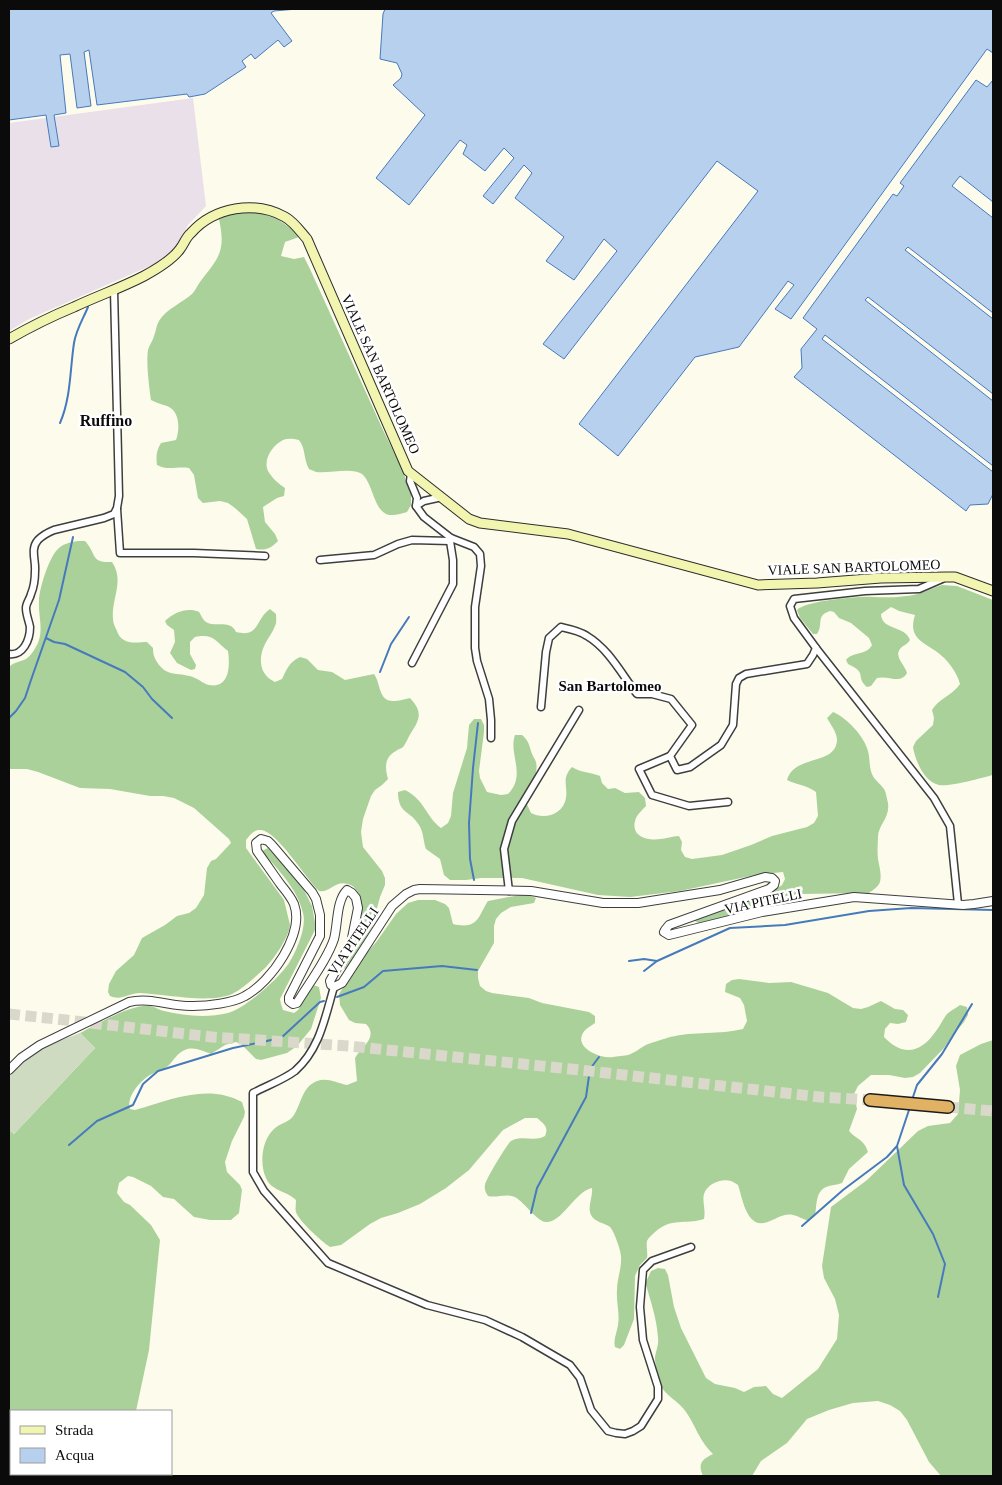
<svg xmlns="http://www.w3.org/2000/svg" width="1002" height="1485" font-family="'Times New Roman',serif">
<style>
.industrial{fill:#e9e0e9}
.forest{fill:#abd19b}
.cemetery{fill:#cedbc0}
.water{fill:#b7d0ee;stroke:#477abc}
.lines{fill:none;stroke-linecap:round;stroke-linejoin:round}
.stream{stroke:#477abc;stroke-width:2}
.motorway-tunnel{stroke:#d9d8ca;stroke-width:11;stroke-dasharray:11 5.5;stroke-linecap:butt}
.minor-casing{stroke:#3e3e3e;stroke-width:9}
.tertiary-casing{stroke:#3e3e3e;stroke-width:10}
.secondary-casing{stroke:#2d2d2d;stroke-width:11}
.motorway-casing{stroke:#1c1c1c;stroke-width:14}
.minor{stroke:#fff;stroke-width:6}
.tertiary{stroke:#fff;stroke-width:8}
.secondary{stroke:#f2f5af;stroke-width:9}
.motorway{stroke:#e2b264;stroke-width:11}
.labels{text-anchor:middle;stroke-width:5;stroke-linejoin:round;paint-order:stroke}
.street-label{font-size:14px;fill:#0b0b0b;stroke:#fff}
.neighbourhood-label{font-size:15px;font-weight:bold;fill:#0b0b0b;stroke:#fff}
.quarter-label{font-size:16px;font-weight:bold;fill:#0b0b0b;stroke:#fff}
</style>
<rect width="100%" height="100%" fill="#fdfcec"/>
<!-- industrial -->
<polygon class="industrial" points="193,98 206,206 188,225 177,246 159,262 29,319 9,331 9,123"/>
<!-- forest -->
<g class="forest">
<path d="M247,212C269,213 285,221 299,237L285,242L281,256L294,259L304,257L310,269L383,430L404,473L406,482L411,491V505L407,512C403,513 397,515 392,515C374,516 374,484 362,474C351,467 329,474 316,472C314,471 311,470 309,469C303,458 306,449 299,440C293,439 288,438 283,440C271,446 261,463 270,474C274,480 279,484 285,488L284,496L277,498L263,507L265,522L275,534L278,541C271,548 266,551 256,549L247,519L235,508L228,503L220,501L203,503L198,498L194,475L189,468C177,466 168,471 157,465C156,457 156,451 161,443L176,440C180,429 180,411 167,406C161,404 157,403 151,400C149,386 146,363 148,350C149,345 153,341 154,336C156,331 156,326 159,321C166,309 182,303 192,294C195,291 197,286 200,282C219,257 226,252 219,219L227,215Z"/>
<path d="M78,541H85C97,554 90,563 112,562C125,581 111,599 113,619C113,623 115,627 117,631C118,634 120,638 124,640C130,644 140,642 147,642L153,648C153,654 154,657 157,662C168,679 180,671 195,678C200,680 204,684 209,685C230,689 230,665 228,651C216,642 214,633 195,637L190,642V654L196,665L195,669L191,670L177,663L170,653L175,642L174,630L167,625L165,621C174,612 188,607 199,612C201,615 203,620 206,622C215,628 230,619 236,632C260,638 255,619 270,609L276,614C276,618 277,622 275,626C273,632 268,638 265,644C258,658 259,675 275,682L282,679C287,669 289,662 300,657L307,659L318,670L332,672L345,680L374,674C381,683 378,702 394,701C399,701 404,699 410,698C423,712 420,719 411,733C408,737 406,744 403,747C401,749 398,749 396,751C384,757 385,768 388,779L382,785L375,790L371,796L363,819L361,832L363,847L382,871L385,878V885L380,897L372,927L346,969L342,968L343,965C348,956 355,947 358,937C362,923 366,889 348,884C335,880 330,893 319,891C306,879 277,831 261,830C254,829 250,835 246,840V848L284,900L290,925C289,937 274,959 265,968C255,977 244,988 232,994C210,1004 164,994 140,993C129,993 121,1001 110,996L108,992L109,984L116,971L134,955L142,938L165,925L177,916L189,913L196,908L204,895L207,868L211,861L216,859L231,843L229,839L194,808L174,798L163,796H150L110,789L80,788L38,772L27,769H9V667C14,662 20,662 26,659C32,655 37,646 39,640C43,627 38,614 39,601C39,589 49,558 57,550C62,544 70,542 78,541Z"/>
<path d="M942,585L957,586L993,600V775C981,778 950,787 939,785C924,782 915,760 913,747L916,741L933,725L934,718L932,710C939,698 953,695 960,684C957,672 947,659 937,652C921,641 908,637 915,615L899,611L891,607L881,614C882,631 905,625 910,640C907,645 903,645 900,649C894,657 905,665 907,673C900,685 889,675 877,678L871,686L867,687C855,677 868,673 848,664L846,660C853,651 866,656 872,645L869,638L851,623L839,618L834,612L830,611C815,616 824,624 817,634H813L800,618L797,610C806,601 858,596 872,597C883,597 894,598 906,596C919,595 930,589 942,585Z"/>
<path d="M833,712C847,718 864,736 868,751C870,758 869,767 872,774C874,780 880,783 884,789C886,792 887,799 888,803C890,818 879,824 878,836C878,843 877,851 878,859C879,866 882,874 880,882C878,887 873,890 869,893L800,894L730,916L698,923L694,920L706,914L768,894L782,885L785,879L783,872L755,875L680,891L630,897L598,895L522,878H481L466,880H450L444,875L440,859L426,849C423,841 424,833 419,825C410,810 398,814 398,792L405,790C426,801 425,816 441,828L448,823L451,816L453,793L467,748L469,725L474,719H481L484,725V732L479,771L480,778L487,792L501,795L508,794C527,775 508,754 515,735H522C528,740 529,744 531,751C532,755 535,759 536,762C539,774 530,789 525,800L531,813C544,820 563,815 566,798C568,785 561,779 572,767C582,773 590,772 600,776L602,783L608,789L615,788L625,793L639,792L645,798L646,806C643,809 638,814 636,818C629,836 647,841 660,839C666,839 672,836 679,836L682,842L681,850L685,857L692,859L722,855L751,845L772,836L807,827L814,823L818,816L816,792C807,785 797,785 787,780C794,754 836,766 837,740C837,732 830,724 827,718Z"/>
<path d="M268,848L302,886L312,906L316,928L280,999L281,1004L283,1010L294,1013L298,1010L313,985L319,987L321,998L311,1029L297,1046L287,1053L261,1060L256,1059L241,1044L236,1042L225,1045L211,1054C203,1051 193,1046 185,1050C177,1053 174,1060 168,1066C163,1070 156,1071 150,1075C140,1081 126,1097 130,1109L135,1110C169,1100 208,1083 242,1102L245,1112L244,1117L232,1141L225,1162L227,1172L240,1185L242,1190L239,1213L231,1220H210L194,1217L174,1199L163,1197L151,1186L133,1177L128,1176L119,1183L117,1193L124,1202L130,1205L151,1225L160,1240L149,1350L136,1411H11V1474H122V1476H9V1130L14,1134L95,1048L80,1033C96,1025 132,1003 150,1006C155,1007 159,1010 164,1011C185,1016 207,1018 228,1013C245,1009 279,978 289,963C296,952 307,927 303,913C297,888 278,870 262,851Z"/>
<path d="M525,894L536,898L534,903L511,907L501,913L496,919L494,926V943L478,971V978L480,986L486,991L492,993L529,998L542,1003L589,1012L595,1016V1023C591,1026 586,1028 583,1033C574,1048 601,1059 613,1057C617,1056 625,1056 628,1055C635,1053 641,1047 648,1044C654,1042 664,1039 670,1037C694,1031 719,1035 743,1029L747,1021L744,1005L740,998L725,992L726,984L732,980L739,979L769,983L791,982L828,993L853,1008L861,1009L868,1007L881,1001L895,1009L903,1010L908,1015L906,1022L898,1024L890,1023L885,1029L884,1037C903,1057 921,1053 936,1031C940,1026 943,1019 947,1014C950,1011 956,1008 960,1005L967,1007L968,1015L964,1022L953,1035L944,1048L920,1073L913,1077L905,1078L889,1075H871L858,1086L854,1094L857,1109L849,1131C857,1140 864,1139 868,1152L849,1169L842,1183C837,1185 831,1185 826,1187C815,1192 817,1206 815,1216L808,1221C803,1219 798,1216 793,1215C784,1213 778,1218 770,1221C747,1232 743,1200 738,1185C736,1184 734,1182 731,1181C721,1178 707,1184 704,1194C702,1201 706,1210 704,1219C684,1225 672,1217 655,1232C652,1235 648,1238 647,1241C646,1246 648,1253 647,1258L640,1265L635,1276L634,1319L624,1345L620,1349L615,1347C613,1339 617,1333 618,1325C620,1313 616,1302 617,1290C617,1278 622,1268 621,1256C621,1251 614,1231 610,1227C605,1223 594,1222 591,1215C587,1207 593,1197 592,1188C574,1192 562,1224 545,1222C536,1220 525,1203 515,1197C506,1193 497,1198 488,1196C486,1193 484,1189 485,1185C486,1179 507,1144 511,1141C522,1135 535,1142 545,1136C549,1127 544,1124 537,1118H525L503,1130L469,1170L446,1188L420,1204L398,1213L381,1218L370,1224L341,1245L330,1247C322,1242 298,1220 296,1212C295,1209 296,1204 296,1200C287,1191 271,1191 266,1178C259,1163 262,1139 275,1128C281,1123 290,1122 294,1115C302,1102 302,1087 317,1081C327,1077 337,1083 347,1085L357,1081L355,1058C361,1047 379,1037 366,1024L355,1023L349,1020L340,1005L339,994L359,962L377,941L396,914L408,903L418,900H435L445,904L449,908L453,924C479,930 478,916 488,901Z"/>
<path d="M993,1040V1476H941L929,1462L907,1420L900,1411L890,1405L878,1401L853,1403L829,1410L807,1419L787,1443L761,1461L752,1476H703C697,1463 703,1459 713,1454C698,1439 697,1428 686,1412C679,1401 665,1396 660,1384C657,1376 655,1365 655,1357C656,1350 659,1345 658,1338C657,1320 651,1302 646,1285V1282L651,1271L658,1268L665,1269L668,1275L674,1307L681,1328L706,1378L715,1384L735,1388L744,1392L754,1387L766,1386L773,1394L782,1398L818,1369L837,1339L839,1315L835,1299L824,1278L822,1266L831,1207L867,1180L918,1131L928,1126L950,1123L958,1114L960,1090L956,1066L960,1055L981,1044Z"/>
</g>
<!-- cemetery -->
<polygon class="cemetery" points="80,1033 95,1048 14,1134 9,1130 9,1075 28,1056 54,1043"/>
<!-- water -->
<g class="water">
<polygon points="9,9 297,9 274,11 271,13 292,41 284,47 278,40 255,59 251,54 242,61 246,67 205,94 189,97 187,94 97,105 89,50 84,52 91,106 77,108 70,54 60,55 66,113 54,115 59,146 51,147 46,115 9,120"/>
<polygon points="385,9 993,9 993,53 987,49 791,319 775,309 794,285 788,281 739,347 695,357 618,456 579,424 758,191 717,161 564,359 543,344 617,251 604,239 574,280 546,261 564,237 515,198 532,173 524,165 493,204 483,196 514,158 504,148 485,171 463,154 467,145 460,140 409,205 376,178 425,115 393,85 401,78 402,74 397,63 380,59 383,14"/>
<polygon points="976,80 987,87 993,80 993,202 960,176 952,186 993,218 993,313 908,247 905,250 993,319 993,394 868,297 865,300 993,401 993,466 825,335 822,339 993,472 993,494 988,504 970,505 966,511 794,377 802,368 801,349 817,329 803,318 893,194 897,196 904,186 900,183"/>
</g>
<g class="lines">
<!-- stream -->
<g class="stream">
<path d="M60,423C71,398 70,369 74,343C76,330 83,319 88,307"/>
<polyline points="46,638 54,642 65,644 125,672 143,687 152,699 172,718"/>
<polyline points="380,672 391,644 409,617"/>
<polyline points="9,718 16,711 25,698 31,680 59,600 73,537"/>
<polyline points="474,880 470,859 469,823 473,768 478,723"/>
<polyline points="629,961 644,959 657,961"/>
<polyline points="644,971 657,961 730,928 785,925 869,911 911,908 993,910"/>
<polyline points="337,997 364,987 383,971 442,966 477,970"/>
<polyline points="913,1097 917,1085 942,1054 972,1004"/>
<polyline points="69,1145 97,1121 133,1105 143,1084 158,1071 233,1048 281,1038 320,1002 324,1001"/>
<polyline points="897,1146 904,1185 933,1234 945,1264 938,1297"/>
<polyline points="531,1213 537,1188 586,1097 590,1069 599,1057"/>
<polyline points="802,1226 843,1190 887,1157 897,1146 909,1110"/>
<polyline points="109,1474 110,1476"/>
</g>
<!-- motorway-tunnel -->
<g class="motorway-tunnel">
<polyline points="9,1014 66,1020 212,1037 349,1046 580,1070 820,1097 870,1100"/>
<polyline points="948,1107 993,1111"/>
</g>
<!-- minor casing -->
<g class="minor-casing">
<g id="minor">
<polyline points="411,473 410,481 417,498 416,506 424,517 451,538 474,547 480,554 481,566 475,607 475,648 477,661 489,699 491,720 491,738"/>
<polyline points="416,506 424,501 442,497"/>
<polyline points="117,509 120,553 194,553 265,556"/>
<polyline points="320,560 374,555 398,544 412,540 450,541 451,538"/>
<polyline points="816,648 934,798 950,826 958,904"/>
<path d="M9,654C23,656 30,640 30,627C29,621 26,615 26,608C26,603 30,599 31,594C34,587 35,578 35,571C36,560 30,549 38,540C42,536 49,532 54,530L104,518L114,514L117,508L119,496L114,290"/>
<polyline points="412,663 453,584 453,560 450,541"/>
<path d="M541,707L546,652L549,638L561,627C570,629 580,631 587,636C609,649 622,675 637,694H652L671,699L692,725L670,756L677,770L690,767L721,745L733,725L736,684L739,678L746,674L807,664L813,655L816,648L794,618L790,606L794,599L865,591L919,589L942,579"/>
<polyline points="670,756 639,769 652,795 689,806 728,802"/>
<polyline points="509,891 504,849 512,821 579,710"/>
<path d="M334,987C325,1017 320,1049 295,1071C283,1080 266,1086 253,1093V1172L264,1191L328,1263L427,1305L485,1320L522,1337L570,1365L580,1378L591,1410L608,1431L616,1433L625,1434L633,1431L641,1426L658,1399V1387L643,1340L640,1307L643,1270L652,1261L691,1247"/>
</g>
</g>
<!-- tertiary casing -->
<g class="tertiary-casing">
<path id="tertiary" d="M9,1070L21,1058L40,1045L129,1002C151,997 172,1007 193,1006C208,1006 233,1003 245,996C271,982 305,934 294,904C291,897 286,891 281,885C273,874 265,862 257,851L256,843L261,839L268,841L272,845L312,892L316,899L320,915V936L289,997V1001L293,1004L297,1003C309,983 327,960 334,939C338,924 336,901 347,890L352,893L356,898L358,908L351,943L330,981L331,985L334,987L342,983L392,906L406,894L414,890L420,889L531,891L603,903H638L720,890L765,877L772,878L775,881L774,885L769,889L669,925L665,930L664,932L669,935L762,912L854,897L963,905L974,904L993,901"/>
</g>
<!-- secondary casing -->
<g class="secondary-casing">
<path id="secondary" d="M9,339C30,327 52,316 74,307C97,296 121,288 144,276C155,270 173,259 180,249C184,244 186,237 191,233C214,207 255,200 285,217C294,222 300,231 307,239L408,471L469,519L480,523L568,534L758,585L817,583L881,578L947,577H955L993,591"/>
</g>
<!-- motorway casing -->
<g class="motorway-casing">
<polyline id="motorway" points="870,1100 948,1107"/>
</g>
<!-- minor -->
<use href="#minor" class="minor"/>
<!-- tertiary -->
<use href="#tertiary" class="tertiary"/>
<!-- secondary -->
<use href="#secondary" class="secondary"/>
<!-- motorway -->
<use href="#motorway" class="motorway"/>
</g>
<g class="labels">
<!-- street labels -->
<g class="street-label">
<text transform="translate(381 374) rotate(66)" y="5">VIALE SAN BARTOLOMEO</text>
<text transform="translate(854 567) rotate(-2)" y="5">VIALE SAN BARTOLOMEO</text>
<text transform="translate(763 901) rotate(-12)" y="5">VIA PITELLI</text>
<text transform="translate(353 941) rotate(-56)" y="5">VIA PITELLI</text>
</g>
<!-- neighbourhood labels -->
<g class="neighbourhood-label">
<text x="610" y="691">San Bartolomeo</text>
</g>
<!-- quarter labels -->
<g class="quarter-label">
<text x="106" y="426">Ruffino</text>
</g>
</g>
<!-- border -->
<rect width="1002" height="1485" fill="none" stroke="#0b0b0b" stroke-width="20"/>
<!-- legend -->
<rect x="10" y="1410" width="162" height="65" fill="#ffffff" stroke="#9d9d9d"/>
<rect x="20" y="1426" width="25" height="8" fill="#f2f5af" stroke="#9d9d9d"/>
<text x="55" y="1435" font-size="15" fill="#0b0b0b">Strada</text>
<rect x="20" y="1448" width="25" height="15" fill="#b7d0ee" stroke="#9d9d9d"/>
<text x="55" y="1460" font-size="15" fill="#0b0b0b">Acqua</text>
</svg>
